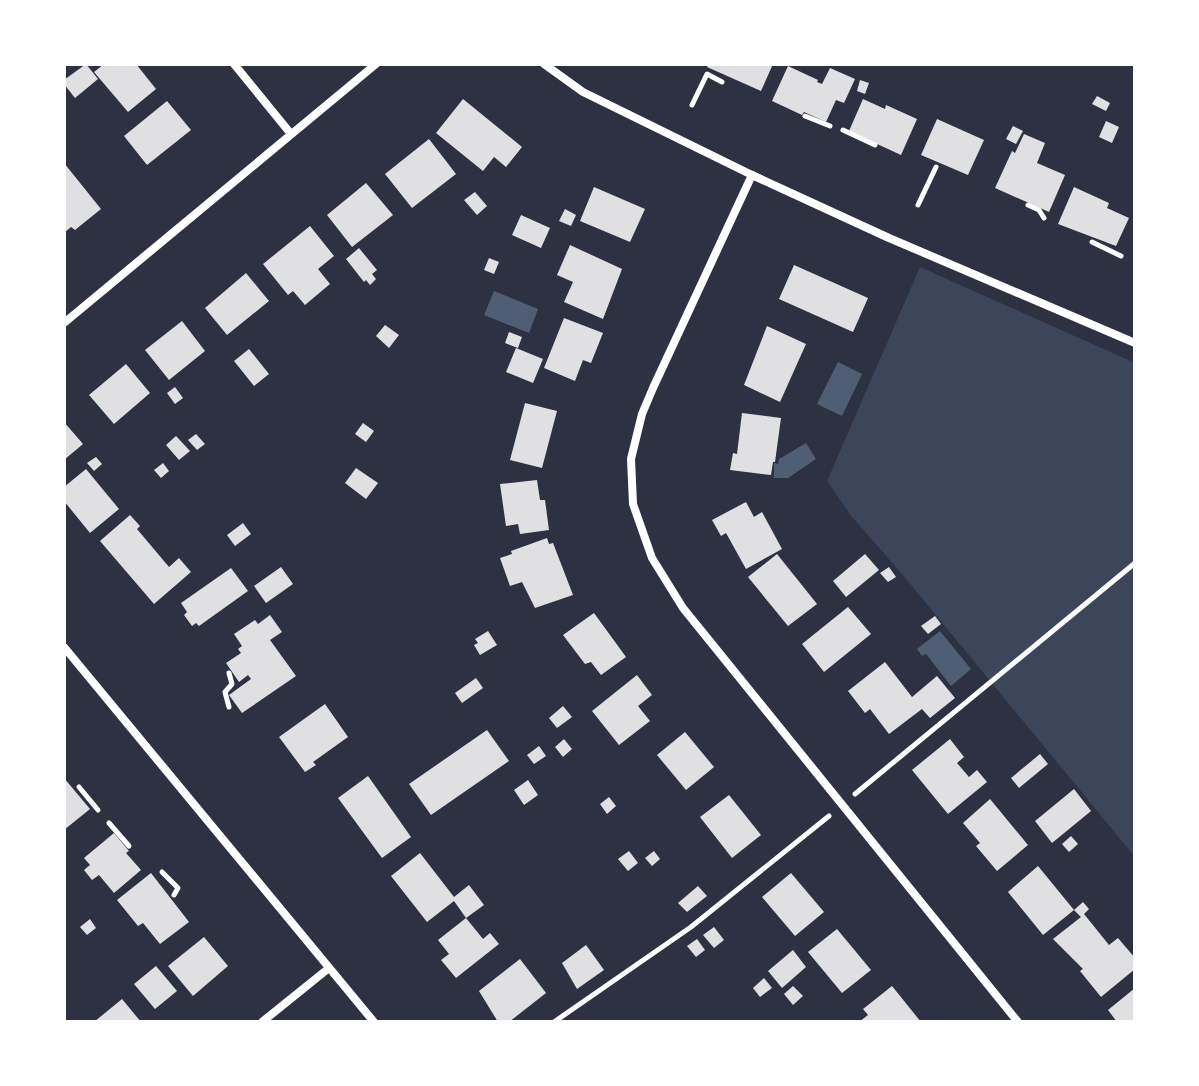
<svg xmlns="http://www.w3.org/2000/svg" width="1199" height="1086" font-family="Montserrat,sans-serif">
<style>
.green{fill:#3c4559}
.water{fill:#4f5d75}
.building{fill:#e0e0e3}
.lines{fill:none;stroke-linecap:round;stroke-linejoin:round}
.path{stroke:#fff;stroke-width:5}
.minor{stroke:#fff;stroke-width:8}
</style>
<rect width="100%" height="100%" fill="#2d3142"/>
<!-- green -->
<polygon class="green" points="920,267 1135,363 1135,857 902,574 852,517 827,481"/>
<!-- water -->
<g class="water">
<polygon points="494,291 538,309 529,333 484,315"/>
<polygon points="838,362 862,374 842,416 817,404"/>
<polygon points="806,443 816,459 788,478 774,478 774,463 778,464 779,459"/>
<polygon points="940,631 971,669 951,686 926,654 922,656 917,649"/>
</g>
<!-- building -->
<g class="building">
<polygon points="86,64 98,79 75,98 64,84 64,80"/>
<polygon points="104,64 136,64 156,89 128,112 94,72"/>
<polygon points="708,64 773,64 761,91 707,67"/>
<polygon points="788,66 818,80 817,82 822,84 830,68 855,79 844,103 836,100 826,122 804,112 802,115 772,101"/>
<polygon points="860,80 869,83 865,94 857,91"/>
<polygon points="1097,96 1110,103 1106,111 1092,104"/>
<polygon points="463,99 522,147 506,167 494,157 483,171 436,133"/>
<polygon points="863,99 885,109 886,105 917,119 901,155 849,131"/>
<polygon points="167,101 191,130 147,165 124,136"/>
<polygon points="937,119 984,140 968,175 921,155"/>
<polygon points="1106,121 1119,127 1112,143 1099,137"/>
<polygon points="1013,126 1023,131 1016,144 1006,139"/>
<polygon points="1024,134 1045,143 1037,163 1065,175 1049,212 995,188 1012,151 1015,153"/>
<polygon points="429,139 456,174 412,208 385,174"/>
<polygon points="64,163 101,209 75,230 71,227 64,233"/>
<polygon points="366,183 393,215 352,247 327,215"/>
<polygon points="594,187 645,209 630,242 580,221"/>
<polygon points="1074,187 1109,203 1107,208 1129,218 1116,246 1058,224"/>
<polygon points="475,192 487,206 477,215 464,200"/>
<polygon points="565,209 576,215 571,226 559,221"/>
<polygon points="521,215 550,228 541,248 512,235"/>
<polygon points="310,226 334,256 318,269 330,284 305,305 293,291 288,295 263,264"/>
<polygon points="570,245 622,269 603,319 564,302 573,282 557,275"/>
<polygon points="359,248 377,270 372,274 376,279 370,285 366,280 364,282 346,259"/>
<polygon points="489,258 499,262 494,274 484,270"/>
<polygon points="794,265 868,298 853,332 779,299"/>
<polygon points="246,273 269,301 227,335 205,308"/>
<polygon points="564,318 603,333 591,363 583,360 575,381 544,368"/>
<polygon points="182,321 205,351 169,380 145,350"/>
<polygon points="385,325 399,335 389,348 376,336"/>
<polygon points="767,326 806,344 780,402 744,385"/>
<polygon points="509,332 522,337 518,348 505,343"/>
<polygon points="516,348 543,359 533,383 506,372"/>
<polygon points="249,349 269,374 254,386 234,361"/>
<polygon points="126,364 150,393 114,424 89,395"/>
<polygon points="175,387 183,398 175,404 167,393"/>
<polygon points="525,403 557,411 542,468 510,460"/>
<polygon points="742,413 781,418 775,462 773,462 771,475 730,470 733,453 737,454"/>
<polygon points="64,422 83,444 64,460"/>
<polygon points="363,423 374,431 366,442 355,434"/>
<polygon points="196,434 205,444 197,450 188,440"/>
<polygon points="176,436 190,451 179,460 166,445"/>
<polygon points="96,457 102,464 94,471 87,463"/>
<polygon points="163,463 169,471 161,478 154,470"/>
<polygon points="356,468 378,483 366,499 345,483"/>
<polygon points="86,469 119,509 90,533 64,501 64,487"/>
<polygon points="537,480 540,500 545,500 549,530 520,534 518,524 506,526 500,484"/>
<polygon points="746,502 754,517 762,512 782,549 746,569 726,533 721,536 712,520"/>
<polygon points="130,515 140,526 137,529 169,567 179,558 191,572 154,604 100,541"/>
<polygon points="243,523 251,534 235,546 227,535"/>
<polygon points="547,538 549,544 553,543 573,595 535,608 522,582 510,586 500,558 512,554 511,551"/>
<polygon points="777,554 817,604 788,626 748,577"/>
<polygon points="865,554 879,570 846,597 833,581"/>
<polygon points="281,567 293,584 266,603 254,586"/>
<polygon points="889,567 896,577 888,582 880,573"/>
<polygon points="231,568 248,591 199,626 196,623 192,626 184,615 187,612 181,603"/>
<polygon points="848,607 871,634 824,672 802,644"/>
<polygon points="594,613 626,657 601,675 591,662 585,664 563,635"/>
<polygon points="270,615 282,632 270,640 296,676 242,713 229,695 251,679 248,675 239,682 226,663 241,653 238,649 242,646 234,634 255,620 258,624"/>
<polygon points="935,616 941,624 928,634 921,626"/>
<polygon points="488,631 497,645 480,655 474,645 478,643 475,639"/>
<polygon points="885,662 912,697 937,676 955,698 930,718 922,709 889,734 870,709 865,713 848,691"/>
<polygon points="637,675 652,695 638,706 650,721 619,745 592,711"/>
<polygon points="476,678 483,688 462,703 455,693"/>
<polygon points="325,704 348,737 313,762 316,765 305,772 279,737"/>
<polygon points="563,706 572,717 557,728 549,718"/>
<polygon points="487,730 509,761 431,815 409,784"/>
<polygon points="685,732 714,767 686,790 657,755"/>
<polygon points="564,739 572,749 563,757 555,747"/>
<polygon points="950,739 964,757 957,763 969,777 977,770 987,782 948,814 912,770"/>
<polygon points="539,746 546,756 534,764 527,755"/>
<polygon points="1040,754 1048,764 1019,788 1011,778"/>
<polygon points="368,776 411,837 382,858 338,798"/>
<polygon points="64,778 90,809 64,830"/>
<polygon points="528,780 538,795 524,805 514,790"/>
<polygon points="1074,789 1091,811 1052,843 1035,821"/>
<polygon points="729,795 761,835 732,858 700,817"/>
<polygon points="609,797 616,806 607,814 600,804"/>
<polygon points="990,799 1028,845 997,871 976,846 980,843 963,823"/>
<polygon points="114,833 129,851 126,853 141,870 114,893 99,875 92,880 84,870 90,865 84,858"/>
<polygon points="1071,836 1078,844 1069,852 1062,844"/>
<polygon points="629,851 638,863 628,871 618,859"/>
<polygon points="654,851 660,859 652,866 645,858"/>
<polygon points="420,853 454,897 469,885 484,905 466,918 454,901 427,922 391,876"/>
<polygon points="1038,866 1074,910 1043,935 1008,892"/>
<polygon points="151,873 189,922 160,944 143,923 138,926 117,900"/>
<polygon points="791,873 824,912 795,936 762,897"/>
<polygon points="698,886 707,896 687,912 678,903"/>
<polygon points="1083,902 1089,909 1084,914 1109,945 1118,938 1135,958 1135,969 1101,997 1080,971 1083,969 1053,939 1081,917 1074,910"/>
<polygon points="466,918 483,939 490,933 499,944 456,978 441,960 449,954 438,940"/>
<polygon points="90,919 96,928 87,935 80,927"/>
<polygon points="714,927 724,940 714,948 703,935"/>
<polygon points="837,929 871,970 842,993 808,952"/>
<polygon points="204,937 228,966 193,996 168,966"/>
<polygon points="697,939 705,950 696,957 687,946"/>
<polygon points="586,945 604,970 577,989 562,963"/>
<polygon points="793,950 806,967 782,988 768,971"/>
<polygon points="520,959 546,993 509,1022 498,1022 479,991"/>
<polygon points="156,966 177,991 155,1009 134,984"/>
<polygon points="764,978 772,988 760,997 753,988"/>
<polygon points="793,986 803,996 793,1005 784,994"/>
<polygon points="892,986 921,1022 859,1022 868,1015 863,1009"/>
<polygon points="1135,988 1135,1022 1117,1022 1108,1010"/>
<polygon points="122,999 141,1022 94,1022"/>
</g>
<g class="lines">
<!-- path -->
<g class="path">
<polyline points="692,105 707,74 722,82"/>
<polyline points="805,116 830,126"/>
<polyline points="843,130 875,145"/>
<polyline points="918,205 936,167"/>
<polyline points="1028,205 1039,210 1044,218"/>
<polyline points="1092,242 1121,256"/>
<polyline points="229,707 225,692 232,684 229,673"/>
<polyline points="79,787 98,810"/>
<polyline points="855,794 1135,563"/>
<polyline points="109,823 129,846"/>
<polyline points="162,872 178,888 174,895"/>
<polyline points="554,1022 691,927 829,816"/>
</g>
<!-- minor -->
<g class="minor">
<polyline points="234,64 291,134"/>
<polyline points="544,64 583,92 752,175 889,238 1135,343"/>
<polyline points="752,175 653,388 642,414 631,459 633,504 652,558 683,608 1018,1022"/>
<polyline points="64,323 376,64"/>
<polyline points="64,647 374,1022"/>
<polyline points="262,1022 329,968"/>
</g>
</g>
<!-- border -->
<rect width="1199" height="1086" fill="none" stroke="#ffffff" stroke-width="132"/>
</svg>
